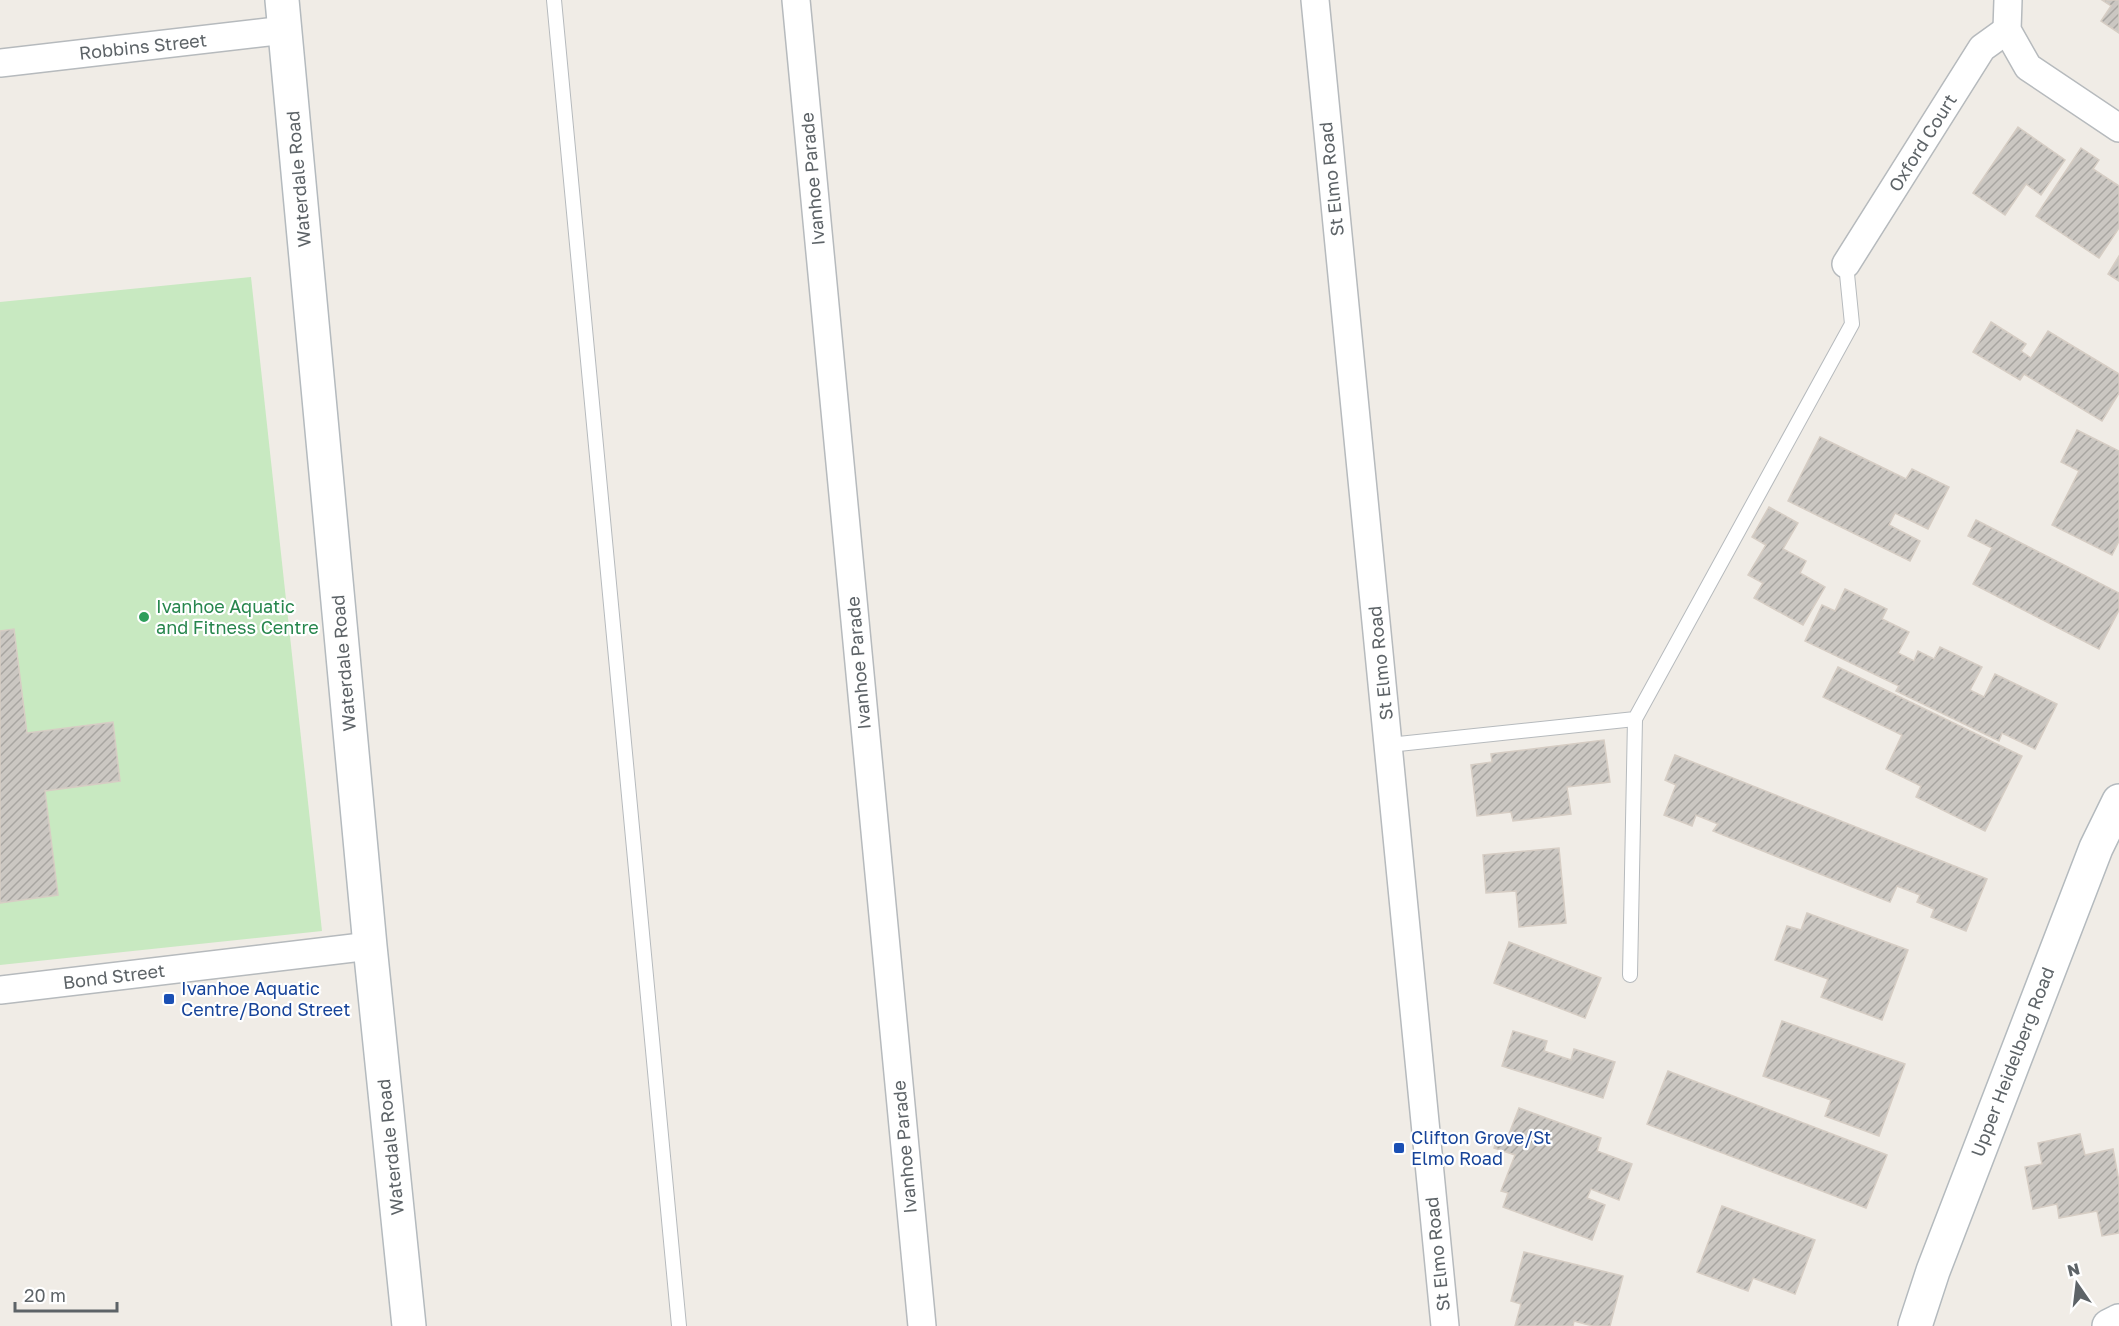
<svg xmlns="http://www.w3.org/2000/svg" width="2119" height="1326" font-family="'Golos Text',sans-serif">
<style>
.grass{fill:#c8e9c1}
.building{fill:url(#building-hatch);stroke:#d6cdc4;stroke-width:1.5}
.lines{fill:none;stroke-linecap:round;stroke-linejoin:round}
.lane-casing{stroke:#b6babd;stroke-width:16}
.street-casing{stroke:#b6babd;stroke-width:30}
.secondary-casing{stroke:#b4babe;stroke-width:36}
.lane{stroke:#fff;stroke-width:14}
.street{stroke:#fff;stroke-width:27}
.secondary{stroke:#fff;stroke-width:33}
.leisure-dot{fill:#2e9e5b;stroke:#fff;stroke-width:2}
.transit-dot{fill:#1a4fb4;stroke:#fff;stroke-width:2}
.labels{text-anchor:middle;stroke-width:4.5;stroke-linejoin:round;paint-order:stroke}
.street-label{font-size:18px;fill:#5d6367;stroke:#fff}
.leisure-label{font-size:18px;fill:#27864d;stroke:#fff;text-anchor:start}
.transit-label{font-size:18px;fill:#164399;stroke:#fff;text-anchor:start}
</style>
<defs>
<pattern id="building-hatch" width="6" height="6" patternUnits="userSpaceOnUse" patternTransform="scale(1.5)"><rect width="6" height="6" fill="#cbc7c2"/><path d="M-1 1l2-2M0 6l6-6M5 7l2-2" fill="none" stroke="#a8a5a1"/></pattern>
</defs>
<rect width="100%" height="100%" fill="#f0ece6"/>
<!-- grass -->
<polygon class="grass" points="251,277 322,931 0,965 0,302"/>
<!-- building -->
<g class="building">
<polygon points="2102,0 2119,0 2119,33 2101,21 2111,6"/>
<polygon points="2018,127 2065,160 2041,195 2026,184 2005,215 1973,193"/>
<polygon points="2081,148 2099,160 2093,169 2119,186 2119,228 2099,258 2036,216"/>
<polygon points="2119,256 2119,281 2108,274"/>
<polygon points="1991,322 2026,344 2021,351 2031,358 2048,331 2119,374 2119,393 2102,421 2024,374 2020,380 1973,352"/>
<polygon points="2077,430 2119,451 2119,541 2112,555 2052,525 2079,471 2061,462"/>
<polygon points="1820,437 1906,479 1912,469 1949,487 1928,529 1895,513 1889,525 1920,541 1910,561 1788,501"/>
<polygon points="1769,507 1798,523 1783,549 1806,561 1800,573 1825,587 1803,625 1754,598 1763,583 1748,575 1766,545 1752,537"/>
<polygon points="1976,520 2119,593 2119,610 2099,649 1973,584 1992,548 1968,536"/>
<polygon points="1845,589 1887,609 1882,619 1909,632 1898,653 1914,661 1918,651 1934,659 1940,647 1982,667 1970,690 1984,697 1995,674 2057,704 2035,749 2002,733 1999,741 1896,691 1899,686 1805,641 1822,605 1835,611"/>
<polygon points="14,629 27,733 113,722 120,781 45,791 58,895 0,903 0,631"/>
<polygon points="1838,667 2022,756 1985,831 1916,797 1921,786 1886,769 1902,735 1823,697"/>
<polygon points="1604,740 1610,782 1567,787 1571,814 1513,821 1511,812 1477,816 1471,765 1492,762 1491,754"/>
<polygon points="1675,755 1987,879 1966,931 1931,917 1934,909 1917,902 1920,895 1897,886 1890,902 1713,831 1718,824 1696,815 1692,826 1664,815 1676,785 1665,780"/>
<polygon points="1559,848 1566,923 1519,927 1516,891 1486,893 1483,855"/>
<polygon points="1807,913 1908,950 1882,1020 1821,997 1828,979 1775,960 1787,926 1801,930"/>
<polygon points="1509,942 1601,978 1585,1018 1494,983"/>
<polygon points="1782,1021 1905,1064 1879,1136 1825,1116 1831,1100 1763,1076"/>
<polygon points="1513,1031 1547,1041 1544,1051 1571,1060 1574,1049 1615,1062 1603,1098 1502,1066"/>
<polygon points="1668,1071 1887,1155 1866,1208 1647,1124"/>
<polygon points="1519,1108 1601,1138 1597,1151 1632,1164 1619,1200 1591,1189 1587,1198 1605,1205 1592,1240 1503,1207 1508,1193 1501,1191 1515,1155 1494,1148 1498,1135 1507,1139"/>
<polygon points="2080,1134 2085,1155 2113,1149 2119,1181 2119,1233 2102,1236 2097,1211 2059,1218 2057,1204 2033,1209 2025,1167 2042,1164 2038,1143"/>
<polygon points="1722,1206 1815,1240 1795,1294 1753,1278 1748,1291 1697,1272"/>
<polygon points="1524,1252 1623,1276 1610,1326 1593,1326 1574,1321 1573,1326 1515,1326 1521,1304 1511,1301"/>
</g>
<g class="lines">
<!-- lane casing -->
<g class="lane-casing">
<g id="lane">
<polyline points="554,0 679,1326"/>
<polyline points="1389,745 1635,719 1852,324 1846,264"/>
<polyline points="1630,975 1635,719"/>
</g>
</g>
<!-- street casing -->
<g class="street-casing">
<g id="street">
<polyline points="796,0 922,1326"/>
<polyline points="1315,0 1445,1326"/>
<polyline points="2008,0 2007,30 2028,67 2119,128"/>
<polyline points="0,63 285,30"/>
<polyline points="1846,264 1982,48 2007,30"/>
<polyline points="0,990 370,946"/>
</g>
</g>
<!-- secondary casing -->
<g class="secondary-casing">
<g id="secondary">
<polyline points="282,0 370,946 409,1326"/>
<polyline points="1915,1326 1933,1271 2096,848 2119,801"/>
<polyline points="2109,1326 2119,1321"/>
</g>
</g>
<!-- lane -->
<use href="#lane" class="lane"/>
<!-- street -->
<use href="#street" class="street"/>
<!-- secondary -->
<use href="#secondary" class="secondary"/>
</g>
<!-- markers -->
<circle class="leisure-dot" cx="144" cy="617" r="6"/>
<g class="transit-dot">
<rect x="163" y="993" width="12" height="12" rx="3"/>
<rect x="1393" y="1142" width="12" height="12" rx="3"/>
</g>
<g class="labels">
<!-- street labels -->
<g class="street-label">
<text transform="translate(143 47) rotate(-6)" y="6">Robbins Street</text>
<text transform="translate(1923 143) rotate(-58)" y="6">Oxford Court</text>
<text transform="translate(299 179) rotate(-95)" y="6">Waterdale Road</text>
<text transform="translate(813 179) rotate(-95)" y="6">Ivanhoe Parade</text>
<text transform="translate(1332 179) rotate(-96)" y="6">St Elmo Road</text>
<text transform="translate(344 663) rotate(-95)" y="6">Waterdale Road</text>
<text transform="translate(859 663) rotate(-95)" y="6">Ivanhoe Parade</text>
<text transform="translate(1381 663) rotate(-96)" y="6">St Elmo Road</text>
<text transform="translate(114 977) rotate(-7)" y="6">Bond Street</text>
<text transform="translate(2013 1062) rotate(-69)" y="6">Upper Heidelberg Road</text>
<text transform="translate(391 1147) rotate(-96)" y="6">Waterdale Road</text>
<text transform="translate(905 1147) rotate(-95)" y="6">Ivanhoe Parade</text>
<text transform="translate(1438 1254) rotate(-96)" y="6">St Elmo Road</text>
</g>
<!-- leisure labels -->
<g class="leisure-label">
<text x="156" y="613">Ivanhoe Aquatic<tspan x="156" dy="21">and Fitness Centre</tspan></text>
</g>
<!-- transit labels -->
<g class="transit-label">
<text x="181" y="995">Ivanhoe Aquatic<tspan x="181" dy="21">Centre/Bond Street</tspan></text>
<text x="1411" y="1144">Clifton Grove/St<tspan x="1411" dy="21">Elmo Road</tspan></text>
</g>
</g>
<!-- north arrow -->
<g transform="translate(2077 1284) rotate(346)" stroke="#ffffff" stroke-width="4.5" paint-order="stroke">
<path d="M0-4.5L10 22L0 15L-10 22Z" fill="#5d6367"/>
<text y="-9" font-size="16" font-weight="bold" text-anchor="middle" fill="#5d6367">N</text>
</g>
<!-- scale -->
<path d="M15 1302v9h102v-9" fill="none" stroke="#5d6367" stroke-width="3"/>
<text x="24" y="1302" font-size="18" fill="#5d6367" stroke="#ffffff" stroke-width="4.5" paint-order="stroke">20 m</text>
</svg>
